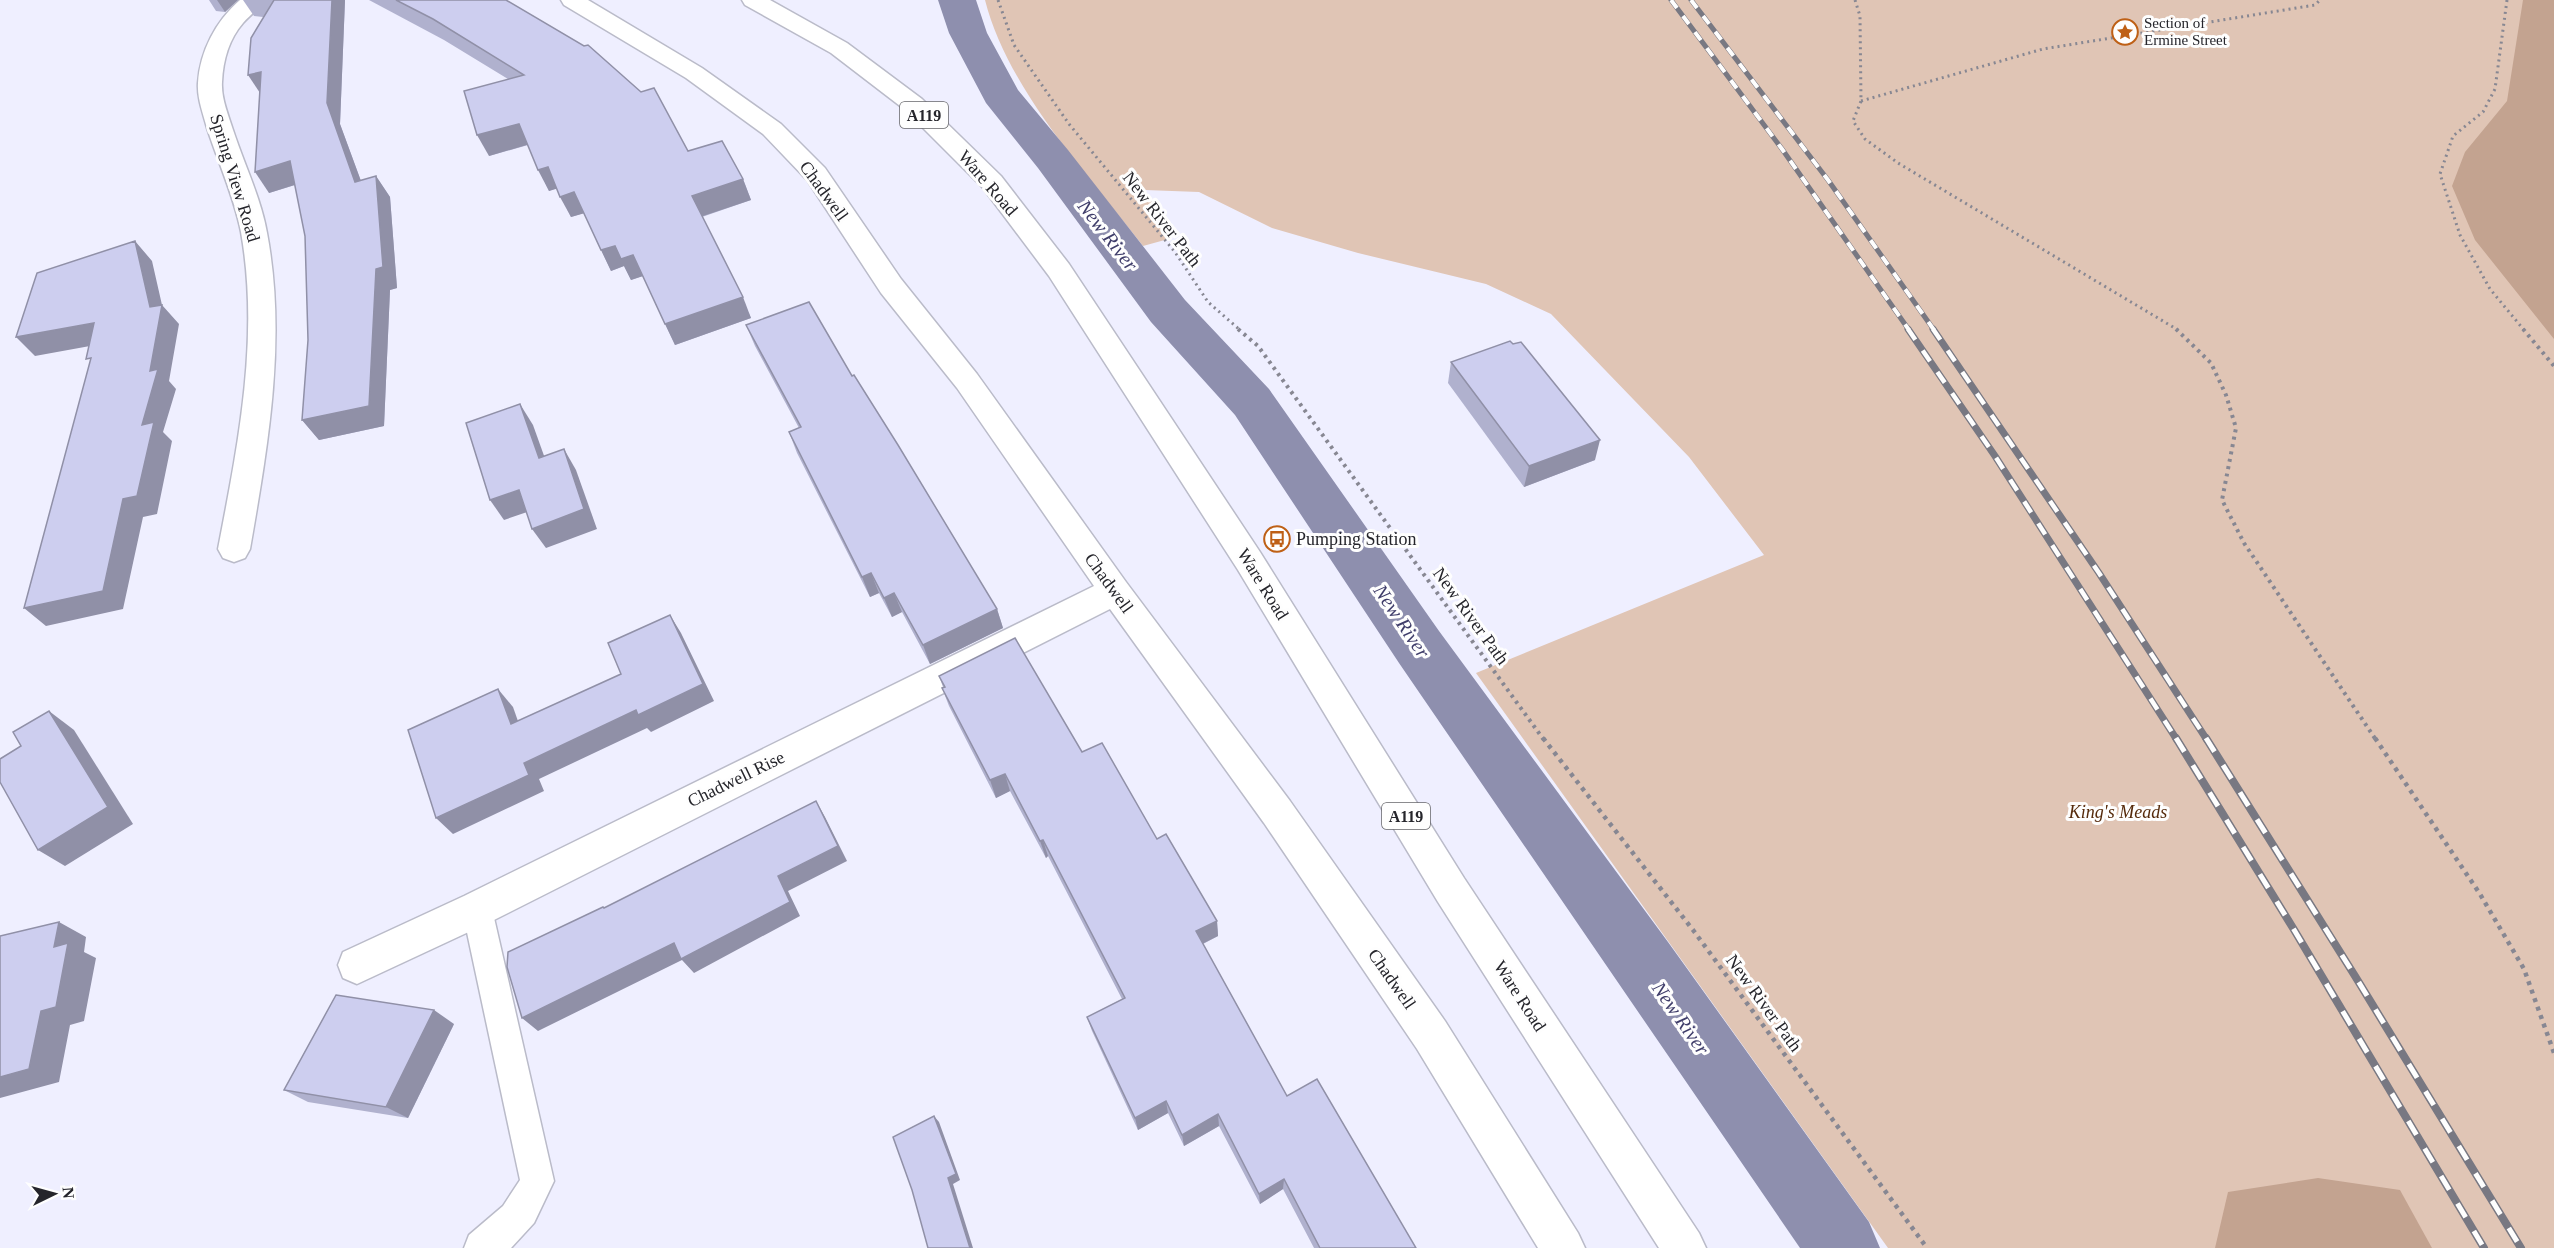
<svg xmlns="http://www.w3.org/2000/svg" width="2554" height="1248" font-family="'Times New Roman',serif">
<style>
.green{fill:#e0c5b5}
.forest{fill:#c3a390}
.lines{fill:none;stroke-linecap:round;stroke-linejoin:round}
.canal{fill:#8e8fae;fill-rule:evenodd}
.service-casing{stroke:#babbc9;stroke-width:3}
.minor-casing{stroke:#babbc9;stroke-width:3}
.primary-casing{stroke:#babbc9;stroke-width:3}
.path-far2{stroke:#878792;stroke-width:3;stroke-dasharray:2 4;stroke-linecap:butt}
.path-far1{stroke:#878792;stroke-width:4;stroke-dasharray:3 4.5;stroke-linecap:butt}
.path{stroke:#878792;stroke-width:4.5;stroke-dasharray:4 5;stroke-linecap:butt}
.service{fill:#fff;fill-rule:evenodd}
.minor{fill:#fff;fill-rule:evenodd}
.primary{fill:#fff;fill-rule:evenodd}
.rail-far2-casing{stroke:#787882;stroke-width:5}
.rail-far1-casing{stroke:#787882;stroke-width:7}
.rail-casing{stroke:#787882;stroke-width:8}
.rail-far2{stroke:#fefefe;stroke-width:4;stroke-dasharray:10;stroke-linecap:butt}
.rail-far1{stroke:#fefefe;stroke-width:4.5;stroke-dasharray:13;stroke-linecap:butt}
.rail{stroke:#fefefe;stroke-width:5;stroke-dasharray:16;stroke-linecap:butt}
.wall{fill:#b0b1ce}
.shaded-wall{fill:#9090a7}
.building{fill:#cdceef;stroke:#9090a7;stroke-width:1.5}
.labels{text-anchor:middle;stroke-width:6;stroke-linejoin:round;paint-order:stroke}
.far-poi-label{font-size:15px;fill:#25252b;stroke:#fefefe;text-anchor:start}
.shield{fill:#fefefe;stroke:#66666a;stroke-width:1.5}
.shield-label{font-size:16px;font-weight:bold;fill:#25252b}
.street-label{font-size:18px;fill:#25252b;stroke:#fefefe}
.poi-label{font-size:18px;fill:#25252b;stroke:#fefefe;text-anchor:start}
.park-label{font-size:18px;font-style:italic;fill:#562b0c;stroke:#fefefe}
.water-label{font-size:20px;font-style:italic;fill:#3f3d6a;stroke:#fefefe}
</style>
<rect width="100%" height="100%" fill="#efefff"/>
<!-- green -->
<path class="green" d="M985,0H2554V1248H1888L1476,673L1764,555L1689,457L1551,314L1486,284L1358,253L1272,228L1199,192L1145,190L1172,238L1143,246C1088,175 1007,88 985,0Z"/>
<!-- forest -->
<g class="forest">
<polygon points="2523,0 2554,0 2554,339 2475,240 2452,186 2465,152 2507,101"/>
<polygon points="2318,1178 2400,1190 2432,1248 2215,1248 2228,1192"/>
</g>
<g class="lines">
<!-- canal -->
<polygon class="canal" points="938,0 976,0 987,33 1018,90 1068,150 1185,300 1269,389 1439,631 1668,942 1869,1222 1880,1248 1800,1248 1399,663 1235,415 1151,322 1038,168 986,103 949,33"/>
<!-- service casing -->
<g class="service-casing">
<polygon id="service" points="477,895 488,899 492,909 554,1181 534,1223 511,1248 464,1248 469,1235 503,1206 520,1180 462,909 466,899"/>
</g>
<!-- minor casing -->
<g class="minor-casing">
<g id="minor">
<path d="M240,0H265C259,9 250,15 243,23C229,39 223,60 222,82C221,98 228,114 233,130C244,164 261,198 267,233C287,339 268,445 250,549L245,558L234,562L223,558L218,549C238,445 260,338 241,232C234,196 218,162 207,128C203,113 197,98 198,83C200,51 216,21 240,0Z"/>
<polygon points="561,0 588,0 702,68 781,124 825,168 901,279 977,374 1126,582 1290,801 1445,1021 1578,1233 1585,1248 1538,1248 1417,1049 1264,823 1110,609 490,922 357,984 343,978 338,965 343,952 464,896 1094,586 957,388 881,293 807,180 763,134 686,78 564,5"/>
</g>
</g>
<!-- primary casing -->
<g class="primary-casing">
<polygon id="primary" points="742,0 770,0 847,43 922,99 1001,176 1069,264 1260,552 1464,878 1699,1233 1706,1248 1659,1248 1438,902 1238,570 1049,276 983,188 904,109 831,53 745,5"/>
</g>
<!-- path-far2 -->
<g class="path-far2">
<polyline points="998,0 1014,45 1069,124 1175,252 1208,302 1240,330"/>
<polyline points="1855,0 1860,16 1861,101 1853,121 1865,139 1898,163 2178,330"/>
<polyline points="2507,0 2495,89 2483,112 2453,136 2440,174 2460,235 2490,289 2524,330"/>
<polyline points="1861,101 2043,49 2315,5 2320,0"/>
</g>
<!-- path-far1 -->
<g class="path-far1">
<polyline points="1238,329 1258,346 1544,740"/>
<polyline points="2176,329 2211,363 2226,395 2236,428 2222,500 2244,543 2376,740"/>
<polyline points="2523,329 2554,366"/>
</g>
<!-- path -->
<g class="path">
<polyline points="1543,738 1693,930 1927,1248"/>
<polyline points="2375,738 2480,894 2524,969 2554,1053"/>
</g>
<!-- service -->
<use href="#service" class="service"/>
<!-- minor -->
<use href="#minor" class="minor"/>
<!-- primary -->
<use href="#primary" class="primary"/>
<!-- rail-far2 casing -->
<g class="rail-far2-casing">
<g id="rail-far2">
<polyline points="1671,0 1782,149 1909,330"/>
<polyline points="1691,0 1828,180 1934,330"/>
</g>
</g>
<!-- rail-far1 casing -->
<g class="rail-far1-casing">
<g id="rail-far1">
<polyline points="1908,329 1995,456 2177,740"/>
<polyline points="1933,329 2099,573 2207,740"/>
</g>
</g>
<!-- rail casing -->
<g class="rail-casing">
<g id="rail">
<polyline points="2176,738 2293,928 2484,1248"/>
<polyline points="2206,738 2355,976 2521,1248"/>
</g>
</g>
<!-- rail-far2 -->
<use href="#rail-far2" class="rail-far2"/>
<!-- rail-far1 -->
<use href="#rail-far1" class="rail-far1"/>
<!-- rail -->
<use href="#rail" class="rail"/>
</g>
<!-- wall -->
<g class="wall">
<polygon points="209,0 238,0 225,12 216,11"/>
<polygon points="243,0 345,0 340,124 361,181 376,176 390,197 397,288 390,290 384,426 319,440 302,420 308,340 305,236 295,185 269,193 260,92 263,17 254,16"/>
<polygon points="369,0 506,0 688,151 743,179 751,200 702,217 751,318 675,345 643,276 631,280 624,266 611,271 584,213 571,217 557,188 549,191 528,145 489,156 508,79 444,40"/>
<polygon points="746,325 852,376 997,609 1003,628 930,664 902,612 892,617 879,593 870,597 797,453 789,432 799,428 755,346"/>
<polygon points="1451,362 1595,460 1524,487 1448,383"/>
<polygon points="939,676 1082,752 1157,839 1217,921 1218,936 1203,944 1287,1096 1416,1248 1314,1248 1283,1189 1260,1204 1219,1126 1184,1146 1168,1113 1138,1130 1092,1031 1087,1017 1122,999 1048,856 1046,858 1010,791 996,798 949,706 942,688 943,687"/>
<polygon points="454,1024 408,1118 308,1102 284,1090"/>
</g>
<!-- shaded-wall -->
<g class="shaded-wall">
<polygon points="217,0 238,0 225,12"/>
<polygon points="332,0 345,0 340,124 369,203 355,182 327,103"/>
<polygon points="261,72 262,96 248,75"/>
<polygon points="519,124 530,144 489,156 477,135"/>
<polygon points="290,161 304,182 269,193 255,172"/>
<polygon points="548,167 559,188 549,191 538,170"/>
<polygon points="376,176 390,197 397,288 390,290 384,426 319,440 302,420"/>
<polygon points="743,179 751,200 700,217 692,196"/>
<polygon points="574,192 585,213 571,217 560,197"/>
<polygon points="135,241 152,261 162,305 179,324 169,381 176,389 163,432 172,441 157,514 143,517 123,609 46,626 24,608 123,499 142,425 150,371 150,307"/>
<polygon points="615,246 633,255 643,276 631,280 624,266 611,271 601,250"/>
<polygon points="743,297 751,318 675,345 665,324"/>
<polygon points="94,323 112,342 35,356 16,337"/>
<polygon points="520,404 533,425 552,478 539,458"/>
<polygon points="1600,440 1595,460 1524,487 1529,466"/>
<polygon points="564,449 576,470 597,529 546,548 532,529"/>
<polygon points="519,490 533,510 504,520 490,500"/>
<polygon points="871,573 879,593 870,597 862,577"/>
<polygon points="894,593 902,612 892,617 884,598"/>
<polygon points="997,609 1003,628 930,664 923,645"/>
<polygon points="670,615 681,633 714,701 651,732 647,728 539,779 544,791 453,834 436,818 524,763 636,710"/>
<polygon points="498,689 513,707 525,741 511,724"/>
<polygon points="49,711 74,730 133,824 65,866 38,850"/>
<polygon points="1005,774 1010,791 996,798 990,780"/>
<polygon points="816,801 825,817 847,861 788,891 800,916 694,973 682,960 538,1031 522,1018 778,876"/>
<polygon points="1043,840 1048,856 1046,858 1040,841"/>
<polygon points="1217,921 1218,936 1198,946 1196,931"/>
<polygon points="59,922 86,937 84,952 96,958 84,1021 70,1025 59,1082 0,1098 0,1077 54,947"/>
<polygon points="434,1010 454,1024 408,1118 386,1107"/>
<polygon points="1166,1101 1168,1113 1138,1130 1135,1118"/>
<polygon points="1218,1114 1219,1126 1184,1146 1182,1135"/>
<polygon points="934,1116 939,1122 960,1180 953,1184 973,1248 970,1248 948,1178"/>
<polygon points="1284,1179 1283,1189 1260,1204 1259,1194"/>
</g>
<!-- building -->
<g class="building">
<polygon points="274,0 332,0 327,103 355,182 376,176 383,267 376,269 369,406 302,420 308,340 305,236 290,161 255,172 261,72 248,75 251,38"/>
<polygon points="396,0 506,0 584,46 588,45 641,92 654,88 688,151 722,141 743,179 692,196 743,297 665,324 633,255 621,259 615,246 601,250 574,192 560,197 548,167 538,170 519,124 477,135 464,91 524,75 433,19"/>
<polygon points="135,241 150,307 162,305 150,371 158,369 142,425 154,422 137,496 123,499 103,591 24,608 91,358 86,359 94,323 16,337 37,273"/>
<polygon points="809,302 852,376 854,375 898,445 997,609 923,645 894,593 884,598 871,573 862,577 789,432 801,427 746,325"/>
<polygon points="1510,341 1513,344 1521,342 1600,440 1529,466 1451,362"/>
<polygon points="520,404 539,458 564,449 584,509 532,529 519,490 490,500 466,423"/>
<polygon points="670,615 703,684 638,715 636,710 524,763 529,775 436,818 408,730 498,689 511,724 621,674 608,643"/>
<polygon points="1015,638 1082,752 1102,743 1157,839 1166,834 1217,921 1196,931 1287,1096 1317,1079 1416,1248 1320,1248 1284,1179 1259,1194 1218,1114 1182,1135 1166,1101 1135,1118 1087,1017 1125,998 1043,840 1040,841 1005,774 990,780 942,688 945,687 939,676"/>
<polygon points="49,711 108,807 38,850 0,782 0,759 21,746 13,732"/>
<polygon points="816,801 838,846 778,876 790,902 681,959 674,943 522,1018 507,967 508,952 603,907 604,908"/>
<polygon points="59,922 54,947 68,943 56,1007 41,1011 29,1069 0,1077 0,936"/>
<polygon points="336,995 434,1010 386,1107 284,1090"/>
<polygon points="934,1116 956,1174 948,1178 970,1248 928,1248 912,1190 893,1137"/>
</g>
<!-- icons -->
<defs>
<g id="sight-ring" transform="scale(1.35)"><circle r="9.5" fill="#fefefe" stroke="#be6016" stroke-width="1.5"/><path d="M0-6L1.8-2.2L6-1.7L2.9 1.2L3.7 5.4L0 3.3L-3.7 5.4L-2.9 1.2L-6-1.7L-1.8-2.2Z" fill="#be6016"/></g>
<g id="bus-ring" transform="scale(1.35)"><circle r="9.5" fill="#fefefe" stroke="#be6016" stroke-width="1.5"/><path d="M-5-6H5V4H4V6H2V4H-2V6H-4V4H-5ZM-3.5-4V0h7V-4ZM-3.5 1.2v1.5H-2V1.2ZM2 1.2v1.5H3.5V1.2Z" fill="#be6016"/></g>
</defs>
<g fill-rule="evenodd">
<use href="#sight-ring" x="2125" y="32"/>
<use href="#bus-ring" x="1277" y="539"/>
</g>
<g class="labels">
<!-- far-poi labels -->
<g class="far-poi-label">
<text x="2144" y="28">Section of<tspan x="2144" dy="17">Ermine Street</tspan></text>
</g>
<!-- shield labels -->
<g class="shield">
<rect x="900" y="102" width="48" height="26" rx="4.5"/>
<rect x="1382" y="803" width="48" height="26" rx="4.5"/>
</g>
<g class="shield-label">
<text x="924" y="121">A119</text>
<text x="1406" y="822">A119</text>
</g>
<!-- street labels -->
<g class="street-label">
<text transform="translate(235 178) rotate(73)" y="6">Spring View Road</text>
<text transform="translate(988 183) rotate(49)" y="6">Ware Road</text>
<text transform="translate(824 191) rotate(54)" y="6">Chadwell</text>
<text transform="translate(1162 219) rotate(52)" y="6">New River Path</text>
<text transform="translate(1109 583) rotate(54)" y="6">Chadwell</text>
<text transform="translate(1263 584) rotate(58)" y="6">Ware Road</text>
<text transform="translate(1471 616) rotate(54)" y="6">New River Path</text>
<text transform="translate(736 779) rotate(-26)" y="6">Chadwell Rise</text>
<text transform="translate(1392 979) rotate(55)" y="6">Chadwell</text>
<text transform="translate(1520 996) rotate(57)" y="6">Ware Road</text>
<text transform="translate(1764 1003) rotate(54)" y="6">New River Path</text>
</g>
<!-- poi labels -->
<g class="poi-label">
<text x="1296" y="545">Pumping Station</text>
</g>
<!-- park labels -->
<g class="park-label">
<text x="2118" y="818">King's Meads</text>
</g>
<!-- water labels -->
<g class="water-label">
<text transform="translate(1108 235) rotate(52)" y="7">New River</text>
<text transform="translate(1402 621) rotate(56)" y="7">New River</text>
<text transform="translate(1681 1018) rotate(55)" y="7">New River</text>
</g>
</g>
<!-- north arrow -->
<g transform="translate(54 1194) rotate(85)" stroke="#fefefe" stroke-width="4.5" paint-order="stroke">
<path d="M0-4.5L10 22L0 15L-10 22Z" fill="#25252b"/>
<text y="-9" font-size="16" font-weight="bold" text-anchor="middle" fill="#25252b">N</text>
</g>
</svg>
